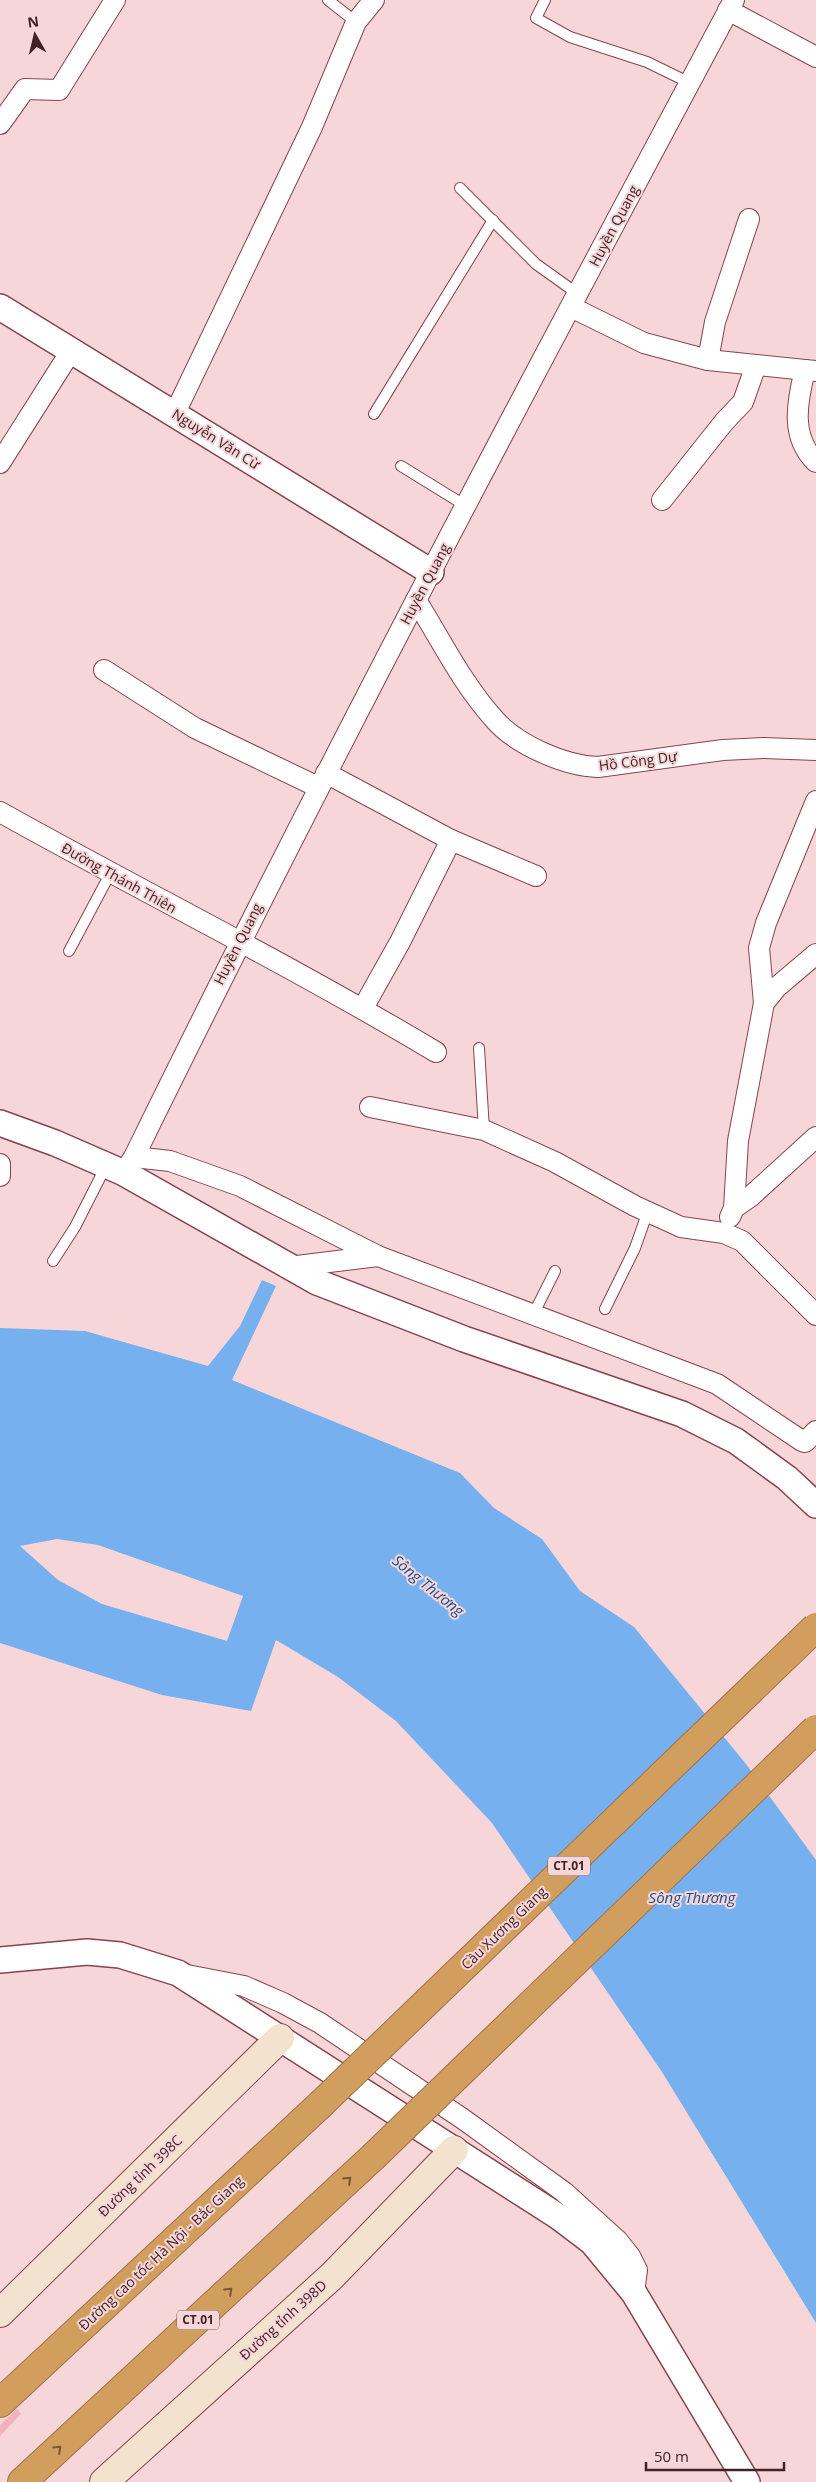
<svg xmlns="http://www.w3.org/2000/svg" width="816" height="2482" font-family="'Open Sans',sans-serif">
<style>
.green{fill:#f1b2b9}
.water{fill:#77b0ef;fill-rule:evenodd}
.lines{fill:none;stroke-linecap:round;stroke-linejoin:round}
.service-casing{stroke:#87444e;stroke-width:12}
.minor-casing{stroke:#87444e;stroke-width:22}
.tertiary-casing{stroke:#87444e;stroke-width:28}
.secondary-casing{stroke:#87444e;stroke-width:30}
.motorway-casing{stroke:#9f734a;stroke-width:30}
.service{stroke:#fff;stroke-width:10}
.minor{stroke:#fff;stroke-width:20}
.tertiary{stroke:#fff;stroke-width:25}
.secondary{stroke:#f2e2ce;stroke-width:28}
.motorway{stroke:#d29e5d;stroke-width:28}
.motorway-bridge-casing{stroke:#9f734a;stroke-width:30;stroke-linecap:butt}
.motorway-bridge{stroke:#d29e5d;stroke-width:28}
.oneway{stroke:#7b543d}
.labels{text-anchor:middle;stroke-width:4;stroke-linejoin:round;paint-order:stroke}
.shield{fill:#f7d6d9;stroke:#78595c;stroke-width:1}
.shield-label{font-size:12px;font-weight:bold;fill:#412327}
.street-label{font-size:14px;fill:#412327;stroke:#f7d6d9}
.water-label{font-size:15px;font-style:italic;fill:#155089;stroke:#f7d6d9}
</style>
<rect width="100%" height="100%" fill="#f7d6d9"/>
<!-- green -->
<polygon class="green" points="17,2409 21,2414 0,2436 0,2425"/>
<!-- water -->
<path class="water" d="M262,1280L276,1286L232,1380L460,1473L494,1508L542,1539L580,1591L634,1627L746,1764L816,1860V2323L662,2072L492,1823L396,1721L338,1677L276,1640L251,1711L162,1695L0,1643V1328L85,1331L208,1366L240,1326ZM57,1539L98,1545L243,1596L227,1641L102,1604L58,1580L20,1546Z"/>
<g class="lines">
<!-- service casing -->
<g class="service-casing">
<g id="service">
<polyline points="328,0 356,22"/>
<polyline points="545,0 536,18 570,37 647,62 690,83"/>
<polyline points="460,188 536,264 578,294"/>
<polyline points="374,414 493,220"/>
<polyline points="401,466 466,506"/>
<polyline points="69,951 110,874"/>
<polyline points="479,1048 484,1130"/>
<polyline points="53,1261 75,1227 106,1166"/>
<polyline points="605,1309 635,1248 648,1211"/>
<polyline points="533,1315 555,1271"/>
</g>
</g>
<!-- minor casing -->
<g class="minor-casing">
<g id="minor">
<polyline points="728,10 816,57"/>
<polyline points="0,124 25,89 59,90 115,0"/>
<polyline points="571,307 644,343 708,360 816,371"/>
<polyline points="708,360 715,322 749,219"/>
<path d="M805,370C797,402 790,437 816,462"/>
<polyline points="175,413 312,127 356,22 374,0"/>
<polyline points="0,463 71,351"/>
<polyline points="662,500 724,422 743,402 756,365"/>
<path d="M416,600C441,640 463,685 495,720C517,745 565,766 598,767L723,750L764,748L816,750"/>
<polyline points="104,670 195,728 318,787"/>
<polyline points="326,773 451,840 536,876"/>
<path d="M0,812C145,893 294,967 436,1052"/>
<polyline points="764,1003 759,948 766,923 816,801"/>
<polyline points="363,1008 400,942 451,840"/>
<polyline points="370,1107 484,1130 555,1162 635,1206 681,1227 724,1233 742,1241 816,1315"/>
<polyline points="134,1157 170,1161 240,1186 378,1256 717,1384 802,1441 805,1442 816,1431"/>
<polyline points="0,1164 0,1176"/>
<path d="M124,1173L134,1157C325,767 529,383 734,0"/>
<polyline points="734,1208 738,1141 764,1003 777,987 816,954"/>
<polyline points="730,1217 734,1208 750,1197 816,1137"/>
<polyline points="289,1267 378,1256"/>
<polyline points="187,1975 244,1986 283,2003 320,2023 463,2119 564,2192 618,2241 630,2256 637,2270 634,2293"/>
</g>
</g>
<!-- tertiary casing -->
<g class="tertiary-casing">
<g id="tertiary">
<polyline points="0,307 431,572"/>
<polyline points="0,1123 55,1143 124,1173 317,1282 464,1339 682,1414 736,1441 787,1478 816,1505"/>
<polyline points="0,1960 87,1952 120,1955 178,1973 559,2217 592,2242 634,2293 747,2482"/>
</g>
</g>
<!-- secondary casing -->
<g class="secondary-casing">
<g id="secondary">
<polyline points="0,2313 280,2038"/>
<polyline points="104,2482 332,2276 454,2150"/>
</g>
</g>
<!-- motorway casing -->
<g class="motorway-casing">
<g id="motorway">
<polyline points="0,2403 321,2104"/>
<polyline points="22,2482 373,2157"/>
</g>
</g>
<!-- service -->
<use href="#service" class="service"/>
<!-- minor -->
<use href="#minor" class="minor"/>
<!-- tertiary -->
<use href="#tertiary" class="tertiary"/>
<!-- secondary -->
<use href="#secondary" class="secondary"/>
<!-- motorway -->
<use href="#motorway" class="motorway"/>
<!-- motorway-bridge casing -->
<g class="motorway-bridge-casing">
<g id="motorway-bridge">
<polyline points="321,2104 816,1627"/>
<polyline points="373,2157 816,1729"/>
</g>
</g>
<!-- motorway-bridge -->
<use href="#motorway-bridge" class="motorway-bridge"/>
</g>
<!-- one-way arrows -->
<defs><path id="oneway-chevron" d="M-2-3.5L2.5 0L-2 3.5" fill="none" stroke-width="1.6" stroke-linecap="round" stroke-linejoin="round" transform="scale(1.25)"/></defs>
<g class="oneway">
<use href="#oneway-chevron" transform="translate(348 2180) rotate(-43)"/>
<use href="#oneway-chevron" transform="translate(229 2291) rotate(-43)"/>
<use href="#oneway-chevron" transform="translate(58 2449) rotate(-43)"/>
</g>
<g class="labels">
<!-- shield labels -->
<g class="shield">
<rect x="548" y="1856.5" width="42" height="19" rx="4"/>
<rect x="177" y="2310.5" width="42" height="19" rx="4"/>
</g>
<g class="shield-label">
<text x="569" y="1870">CT.01</text>
<text x="198" y="2324">CT.01</text>
</g>
<!-- street labels -->
<g class="street-label">
<text transform="translate(614 226) rotate(-62)" y="5">Huyền Quang</text>
<text transform="translate(216 439) rotate(32)" y="5">Nguyễn Văn Cừ</text>
<text transform="translate(425 584) rotate(-62)" y="5">Huyền Quang</text>
<text transform="translate(638 761) rotate(-7)" y="5">Hồ Công Dự</text>
<text transform="translate(119 878) rotate(29)" y="5">Đường Thánh Thiên</text>
<text transform="translate(238 944) rotate(-63)" y="5">Huyền Quang</text>
<text transform="translate(504 1928) rotate(-44)" y="5">Cầu Xương Giang</text>
<text transform="translate(140 2176) rotate(-44)" y="5">Đường tỉnh 398C</text>
<text transform="translate(161 2253) rotate(-43)" y="5">Đường cao tốc Hà Nội - Bắc Giang</text>
<text transform="translate(283 2320) rotate(-42)" y="5">Đường tỉnh 398D</text>
</g>
<!-- water labels -->
<g class="water-label">
<text transform="translate(428 1586) rotate(39)" y="5">Sông Thương</text>
<text x="692" y="1903">Sông Thương</text>
</g>
</g>
<!-- north arrow -->
<g transform="translate(35 35) rotate(352)" stroke="#f7d6d9" stroke-width="4" paint-order="stroke">
<path d="M0-4L9 19L0 12L-9 19Z" fill="#412327"/>
<text y="-8" font-size="14" font-weight="bold" text-anchor="middle" fill="#412327">N</text>
</g>
<!-- scale -->
<path d="M646 2462v8h138v-8" fill="none" stroke="#412327" stroke-width="2.5"/>
<text x="654" y="2462" font-size="15" fill="#412327" stroke="#f7d6d9" stroke-width="4" paint-order="stroke">50 m</text>
</svg>
